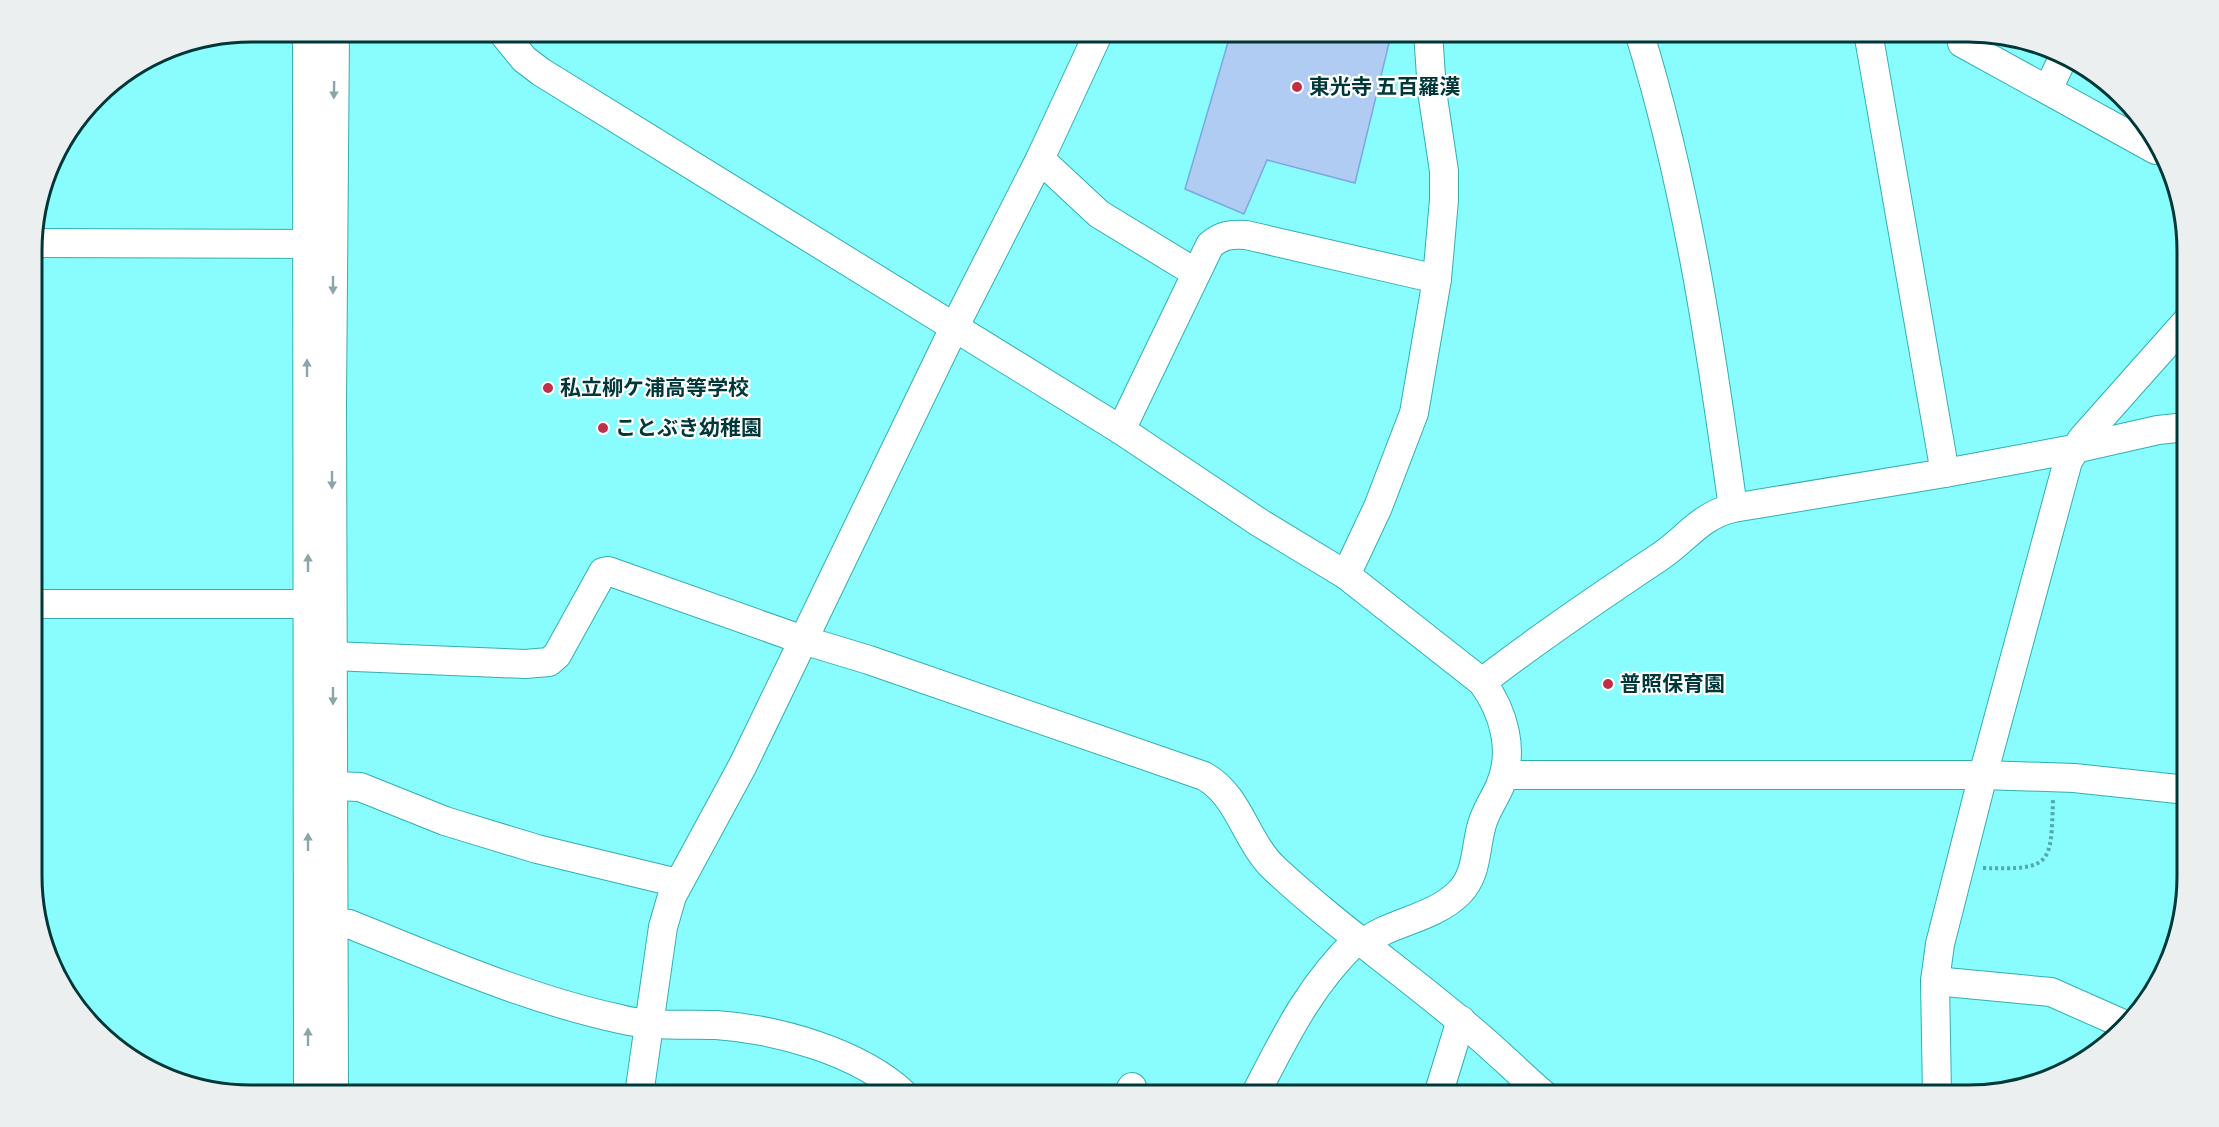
<svg xmlns="http://www.w3.org/2000/svg" width="2219" height="1127" font-family="Literata,'Noto Sans JP',serif">
<style>
.building{fill:#b0ccf2;stroke:#7aa8e7;stroke-width:1.5}
.lines{fill:none;stroke-linecap:round;stroke-linejoin:round}
.minor-casing{stroke:#33afb1;stroke-width:30}
.path{stroke:#50aaab;stroke-width:4;stroke-dasharray:3 3;stroke-linecap:butt}
.minor{stroke:#fff;stroke-width:28}
.oneway{fill:#8ca5a6}
.poi-dot{fill:#c02f48;stroke:#fff;stroke-width:2}
.labels{text-anchor:middle;stroke-width:4.5;stroke-linejoin:round;paint-order:stroke}
.poi-label{font-size:21px;font-weight:bold;fill:#003839;stroke:#fff;text-anchor:start}
.rim{fill:none;stroke:#003839;stroke-width:3}
</style>
<rect width="100%" height="100%" fill="#89fcfd"/>
<!-- building -->
<polygon class="building" points="1231,32 1374,32 1390,39 1355,183 1267,160 1244,214 1185,189"/>
<g class="lines">
<!-- minor casing -->
<g class="minor-casing">
<g id="minor">
<polyline points="307,32 308,1095"/>
<path d="M502,32L524,59L541,72L1121,430L1260,523L1346,575L1482,682C1504,712 1515,751 1500,786C1494,800 1484,813 1481,828C1475,851 1477,875 1459,893C1431,920 1391,921 1362,944"/>
<path d="M1639,32C1687,186 1711,348 1733,508"/>
<polyline points="1868,32 1945,473"/>
<polyline points="1962,43 2156,150"/>
<polyline points="2048,89 2065,54"/>
<polyline points="1040,159 1099,214 1196,273"/>
<polyline points="32,243 325,244"/>
<path d="M1121,430L1210,245C1222,235 1231,234 1246,235L1437,279"/>
<polyline points="1346,575 1378,507 1414,413 1437,279 1444,200 1444,171 1432,91 1428,32"/>
<polyline points="33,604 325,604"/>
<path d="M332,656L525,664L549,662L557,655L603,572L608,571L803,640L869,660L1204,776C1240,796 1245,841 1275,869C1334,924 1400,970 1462,1022C1491,1045 1516,1071 1544,1095"/>
<path d="M1482,682C1539,638 1598,598 1658,558C1686,540 1699,516 1733,508L1945,473L2074,449L2158,430L2186,427"/>
<polyline points="1504,775 1983,775 2074,778 2187,790"/>
<polyline points="333,786 360,787 445,821 537,849 678,883"/>
<path d="M334,923L349,924C437,959 527,999 620,1019C651,1027 684,1024 716,1025C777,1029 860,1052 905,1095"/>
<polyline points="1935,981 2051,992 2121,1023"/>
<polyline points="334,1095 332,404 335,32"/>
<polyline points="639,1095 663,927 672,896 743,765 954,328 1040,159 1099,32"/>
<polyline points="1127,1095 1132,1087"/>
<path d="M1255,1095C1285,1037 1309,986 1357,940"/>
<polyline points="1438,1095 1461,1020"/>
<polyline points="1937,1095 1935,981 1940,944 1983,775 2068,461 2082,439 2186,322"/>
</g>
</g>
<!-- path -->
<path class="path" d="M1983,868C2052,870 2051,865 2053,800"/>
<!-- minor -->
<use href="#minor" class="minor"/>
</g>
<!-- one-way arrows -->
<defs><path id="oneway-solid" d="M-6-.8H1V-3.2L6.5 0L1 3.2V.8H-6Z" transform="scale(1.5)"/></defs>
<g class="oneway">
<use href="#oneway-solid" transform="translate(334 90) rotate(91)"/>
<use href="#oneway-solid" transform="translate(333 285) rotate(90)"/>
<use href="#oneway-solid" transform="translate(307 368) rotate(-90)"/>
<use href="#oneway-solid" transform="translate(332 480) rotate(90)"/>
<use href="#oneway-solid" transform="translate(308 563) rotate(-90)"/>
<use href="#oneway-solid" transform="translate(333 696) rotate(90)"/>
<use href="#oneway-solid" transform="translate(308 842) rotate(-90)"/>
<use href="#oneway-solid" transform="translate(308 1037) rotate(-90)"/>
</g>
<!-- markers -->
<g class="poi-dot">
<circle cx="1297" cy="87" r="6"/>
<circle cx="548" cy="388" r="6"/>
<circle cx="603" cy="428" r="6"/>
<circle cx="1608" cy="684" r="6"/>
</g>
<g class="labels">
<!-- poi labels -->
<g class="poi-label">
<text x="1309" y="94">東光寺 五百羅漢</text>
<text x="560" y="395">私立柳ケ浦高等学校</text>
<text x="615" y="435">ことぶき幼稚園</text>
<text x="1620" y="691">普照保育園</text>
</g>
</g>
<!-- crop -->
<path d="M0 0H2219V1127H0ZM251 42H1968A209 209 0 0 1 2177 251V876A209 209 0 0 1 1968 1085H251A209 209 0 0 1 42 876V251A209 209 0 0 1 251 42Z" fill="#ebefef" fill-rule="evenodd"/>
<path class="rim" d="M251 42H1968A209 209 0 0 1 2177 251V876A209 209 0 0 1 1968 1085H251A209 209 0 0 1 42 876V251A209 209 0 0 1 251 42Z"/>
</svg>
